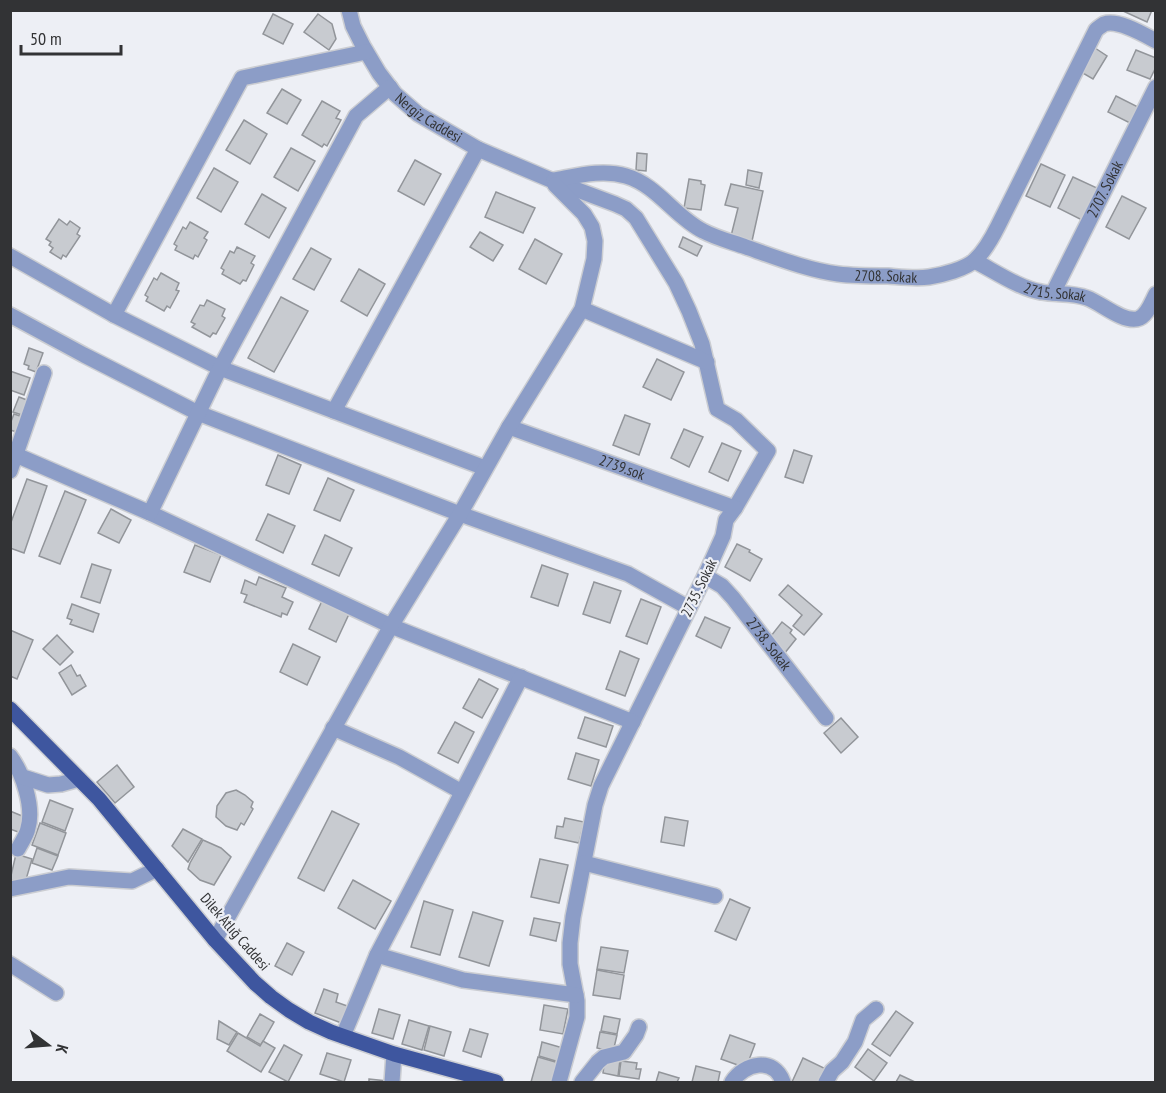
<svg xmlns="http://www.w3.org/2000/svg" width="1166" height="1093" font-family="'PT Sans Narrow',sans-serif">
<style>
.building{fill:#c8cbd0;stroke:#92959a;stroke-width:1.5}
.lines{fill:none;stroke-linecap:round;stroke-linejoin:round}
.minor-casing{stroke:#cbcdd2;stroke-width:18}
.major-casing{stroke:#cbcdd2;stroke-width:18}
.minor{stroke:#8c9dc7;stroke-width:15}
.major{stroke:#3e569f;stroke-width:15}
.labels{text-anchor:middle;stroke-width:4.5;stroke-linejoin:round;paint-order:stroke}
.street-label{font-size:15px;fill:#323335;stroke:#edeff5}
</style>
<rect width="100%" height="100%" fill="#edeff5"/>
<!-- building -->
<g class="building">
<polygon points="1123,10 1152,10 1147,22 1123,11"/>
<polygon points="273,14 293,24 283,44 263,34"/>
<polygon points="318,14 332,24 336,39 329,50 304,32"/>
<polygon points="1095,48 1107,56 1093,79 1081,72"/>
<polygon points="1136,50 1156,58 1156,67 1150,79 1127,70"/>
<polygon points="282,89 301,100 287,124 267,113"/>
<polygon points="1116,96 1138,107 1130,123 1108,112"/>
<polygon points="322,101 340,111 336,118 341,120 327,146 324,144 322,147 302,135"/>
<polygon points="244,120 267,134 250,164 226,150"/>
<polygon points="291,148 315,161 298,191 274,177"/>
<polygon points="637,153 647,154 646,171 636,170"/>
<polygon points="415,160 441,174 424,205 398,191"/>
<polygon points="1041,164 1065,175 1050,207 1026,196"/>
<polygon points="214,168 238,182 221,212 197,198"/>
<polygon points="748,170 762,173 759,188 746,185"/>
<polygon points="1073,177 1097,188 1082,220 1058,208"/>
<polygon points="689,179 701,181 701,184 705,185 701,210 684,208"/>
<polygon points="731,184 763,191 752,241 731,236 738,208 725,205"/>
<polygon points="496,192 535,208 523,233 485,217"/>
<polygon points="262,194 286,208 269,238 245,224"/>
<polygon points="1122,196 1146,208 1129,239 1106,227"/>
<polygon points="59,219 67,225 70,221 80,228 77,234 80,236 66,257 63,255 61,259 50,252 53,248 49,245 51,242 46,239"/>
<polygon points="190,222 208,232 204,238 207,240 198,257 195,255 193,259 175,250 177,246 174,244 183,227 186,229"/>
<polygon points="480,232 503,245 493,261 470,247"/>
<polygon points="683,237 702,246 697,256 679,247"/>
<polygon points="535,239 562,254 546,284 519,269"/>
<polygon points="237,247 255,256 251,263 254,265 246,281 243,280 240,284 222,274 224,270 221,268 230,251 234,253"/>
<polygon points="311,248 331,259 314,290 293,279"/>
<polygon points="359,269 385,284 367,316 341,301"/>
<polygon points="161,273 179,283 176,290 179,291 170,308 167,306 164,311 146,301 148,297 145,295 154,278 157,280"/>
<polygon points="281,297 308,311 274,372 248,358"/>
<polygon points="207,300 225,309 222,316 225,318 216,334 213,333 210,337 192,327 195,324 191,322 200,305 204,306"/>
<polygon points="29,348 43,353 36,372 28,369 29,366 24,364"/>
<polygon points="657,359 684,372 671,400 643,387"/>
<polygon points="10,371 30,378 24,395 10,390"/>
<polygon points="19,397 27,400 22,415 13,412"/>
<polygon points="14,414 23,417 17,432 10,430 10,424"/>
<polygon points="625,415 650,424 639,455 613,445"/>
<polygon points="684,429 703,437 689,467 671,458"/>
<polygon points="722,443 741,451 728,481 709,472"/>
<polygon points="794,450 812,456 803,483 785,477"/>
<polygon points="278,455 301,465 289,494 266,485"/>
<polygon points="328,478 354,490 340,521 314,510"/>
<polygon points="27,479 47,486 24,553 10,548 10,525"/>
<polygon points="65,491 86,500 60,564 39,556"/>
<polygon points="111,509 131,520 119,543 98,533"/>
<polygon points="268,514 295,526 283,553 256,540"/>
<polygon points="325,535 352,548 339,576 312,564"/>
<polygon points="737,544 750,550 749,552 762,559 750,581 725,567"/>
<polygon points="195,545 221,555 210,582 184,572"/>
<polygon points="92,564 111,570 100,603 81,597"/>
<polygon points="542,565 568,574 558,606 531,597"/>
<polygon points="259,577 286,588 282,597 293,602 287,615 282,613 281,617 244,602 247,595 241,593 245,580 256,585"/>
<polygon points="594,582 621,591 610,623 583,614"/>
<polygon points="788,585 822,614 804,635 793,626 802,615 779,595"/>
<polygon points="641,599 661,607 647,644 626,636"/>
<polygon points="322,601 349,614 336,642 309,629"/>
<polygon points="72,604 99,614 93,632 70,624 72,620 67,618"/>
<polygon points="705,617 730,628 721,648 696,636"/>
<polygon points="782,622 792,630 790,633 796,639 784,654 767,641"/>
<polygon points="10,630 33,640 17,679 10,676"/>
<polygon points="57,635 73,652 60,665 43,649"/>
<polygon points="293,644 320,657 307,685 280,672"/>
<polygon points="620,651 639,659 625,696 606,689"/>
<polygon points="71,665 77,676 80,675 86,686 72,695 59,673"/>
<polygon points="479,679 498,689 482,718 463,708"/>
<polygon points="585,717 613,726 606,747 578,738"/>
<polygon points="841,718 858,737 841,753 824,733"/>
<polygon points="455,722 474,732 458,763 438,753"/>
<polygon points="576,753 599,760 591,786 568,779"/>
<polygon points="117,765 134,787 115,803 97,782"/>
<polygon points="236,790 245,795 253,802 251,807 253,809 244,825 241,823 237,830 226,826 216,817 217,806 226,793"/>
<polygon points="50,800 73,809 65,831 42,822"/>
<polygon points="10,811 27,818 21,833 10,829"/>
<polygon points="332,811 359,824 324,891 298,878"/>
<polygon points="665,817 688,821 684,846 661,842"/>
<polygon points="565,818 584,822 579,843 555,838 557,826 563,827"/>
<polygon points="40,823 66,833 58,855 32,845"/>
<polygon points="183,829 202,839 188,862 172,846"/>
<polygon points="203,840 221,848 231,857 214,885 200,880 188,869 190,863"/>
<polygon points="37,848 58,856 52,870 32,863"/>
<polygon points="16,854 32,859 25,883 10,880"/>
<polygon points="540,859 568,865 559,903 531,897"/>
<polygon points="353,880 391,901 375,929 338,908"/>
<polygon points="730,899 750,908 736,940 715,931"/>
<polygon points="424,901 453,910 440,955 411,947"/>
<polygon points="473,912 503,921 489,966 459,957"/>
<polygon points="534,918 560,923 556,941 530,935"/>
<polygon points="287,943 304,952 292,975 275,966"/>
<polygon points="601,947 628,951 624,973 597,969"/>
<polygon points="597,970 624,975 620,999 593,995"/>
<polygon points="324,989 338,994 336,1002 350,1007 344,1024 315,1013"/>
<polygon points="544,1005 568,1009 563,1034 540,1030"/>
<polygon points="379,1009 400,1015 393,1039 372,1033"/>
<polygon points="896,1011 913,1023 890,1056 872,1044"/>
<polygon points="260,1014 274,1022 261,1045 247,1037"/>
<polygon points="604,1016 620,1019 617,1034 601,1031"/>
<polygon points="409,1020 429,1026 422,1050 402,1044"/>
<polygon points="219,1021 237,1032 229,1045 217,1039"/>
<polygon points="430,1026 451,1032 444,1056 424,1050"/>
<polygon points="470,1029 488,1034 481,1057 463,1051"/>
<polygon points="600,1032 617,1035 613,1052 597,1048"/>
<polygon points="238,1033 260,1046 263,1041 275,1048 261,1072 227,1051"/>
<polygon points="730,1035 755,1044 746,1068 721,1059"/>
<polygon points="542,1042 563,1048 559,1062 539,1056"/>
<polygon points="284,1045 302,1055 288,1082 269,1072"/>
<polygon points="868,1049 887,1063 874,1081 855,1067"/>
<polygon points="327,1053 351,1060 344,1082 320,1074"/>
<polygon points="538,1057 559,1063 553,1082 531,1082"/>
<polygon points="605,1058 620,1060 618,1076 603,1073"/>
<polygon points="803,1058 826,1069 820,1082 792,1082"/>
<polygon points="621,1061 637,1063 636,1069 641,1069 639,1079 619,1076"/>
<polygon points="696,1066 720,1072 718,1082 692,1082"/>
<polygon points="659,1072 679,1078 677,1082 656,1082"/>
<polygon points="900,1075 915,1082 896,1082"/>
<polygon points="369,1079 387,1081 387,1082 369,1082"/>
</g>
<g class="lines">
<!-- minor casing -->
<g class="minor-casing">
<g id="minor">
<path id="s1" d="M349,10L353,26L363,46L379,73L395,94L418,114L478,149L551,180L615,204L626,209L636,218L676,283L689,311L702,344L717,409L736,420L768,451L735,508L726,520L723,536L705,576L601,786L595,805L573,917L570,943V964L577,1001V1017L559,1082"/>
<path id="s2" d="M554,180C577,176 602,169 626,176C657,185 675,217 703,231C716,238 732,242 746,247C775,257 807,270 838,274C854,276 871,276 888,276C901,277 916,279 929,277C942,275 966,269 975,260C985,251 992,238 998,226L1096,30C1098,28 1101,26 1104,24C1118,19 1143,34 1156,41"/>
<polyline points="10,256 114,315 220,368 485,468"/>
<path id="s3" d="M975,261C994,271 1021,289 1041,292C1056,295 1072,292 1087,298C1101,303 1122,322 1137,319C1147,317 1152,301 1156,294"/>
<path id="s4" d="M1053,293L1156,87"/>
<polyline points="582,309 707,362"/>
<polyline points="10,315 84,355 198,413 460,514 628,574 689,608"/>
<polyline points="114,315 242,78 366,52"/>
<polyline points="334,411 478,149"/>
<path id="s5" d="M509,427L735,508"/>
<polyline points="16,455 150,513 391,626 633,722"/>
<polyline points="10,471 44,373"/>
<polyline points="150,513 220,368 356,116 390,87"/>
<path id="s6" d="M705,576L722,586L733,598L826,718"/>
<polyline points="333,728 399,757 462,792"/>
<path d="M10,756C23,773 34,807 28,828C27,835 21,843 18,849"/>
<polyline points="23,777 48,785 61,784 79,779"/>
<polyline points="584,863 715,896"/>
<polyline points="10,889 69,877 132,881 157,869"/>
<polyline points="215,940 391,626 460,514 509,427 582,309 594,259 595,241 592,227 584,214 555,185"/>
<polyline points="377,955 463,980 576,995"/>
<polyline points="10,964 56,993"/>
<polyline points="343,1036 377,955 450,816 521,677"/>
<polyline points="392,1082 394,1054"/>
<polyline points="582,1082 598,1062 604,1057 624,1052 636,1035 639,1027"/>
<path d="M732,1082C744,1063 774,1056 783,1082"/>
<polyline points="826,1082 832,1071 842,1062 855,1042 863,1020 876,1009"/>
</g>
</g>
<!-- major casing -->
<g class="major-casing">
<polyline id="major" points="10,709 99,799 215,940 255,983 271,997 289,1010 309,1022 331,1032 394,1054 496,1082"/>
</g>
<!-- minor -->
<use href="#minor" class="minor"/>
<!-- major -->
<use href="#major" class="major"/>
</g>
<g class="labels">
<!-- street labels -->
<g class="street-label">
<text dy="5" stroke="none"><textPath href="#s1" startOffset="138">Nergiz Caddesi</textPath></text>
<text dy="5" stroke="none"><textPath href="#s4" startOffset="116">2707. Sokak</textPath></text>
<text dy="5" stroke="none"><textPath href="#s2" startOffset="358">2708. Sokak</textPath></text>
<text dy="5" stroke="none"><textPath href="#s3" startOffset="87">2715. Sokak</textPath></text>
<text dy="5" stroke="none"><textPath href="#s5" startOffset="120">2739.sok</textPath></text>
<text transform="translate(699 588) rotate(-64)" y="5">2735. Sokak</text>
<text dy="5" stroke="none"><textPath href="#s6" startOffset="94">2738. Sokak</textPath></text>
<text transform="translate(235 932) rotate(49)" y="5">Dilek Atlığ Caddesi</text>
</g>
</g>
<!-- border -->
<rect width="1166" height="1093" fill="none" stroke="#323335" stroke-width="24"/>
<!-- north arrow -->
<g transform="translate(48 1045) rotate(106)" stroke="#edeff5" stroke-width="4.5" paint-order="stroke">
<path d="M0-4.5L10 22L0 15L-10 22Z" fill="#323335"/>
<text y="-9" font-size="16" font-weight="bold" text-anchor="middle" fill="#323335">K</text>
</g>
<!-- scale -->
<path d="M21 45v9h100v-9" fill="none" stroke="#323335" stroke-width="3"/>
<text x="30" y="45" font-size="18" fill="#323335" stroke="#edeff5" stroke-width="4.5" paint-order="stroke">50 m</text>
</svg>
